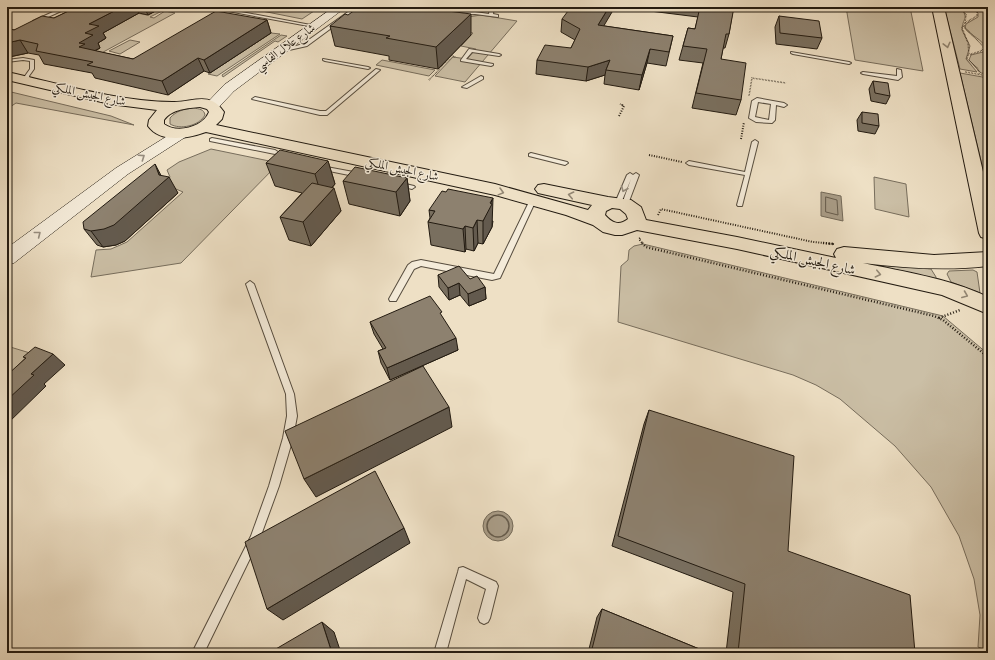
<svg xmlns="http://www.w3.org/2000/svg" width="995" height="660" font-family="Vollkorn,Amiri,serif">
<style>
.green{fill:#cbbfa6;stroke:#776d5c}
.water{fill:#a99d88;stroke:#736958}
.lines{fill:none;stroke-linecap:round;stroke-linejoin:round}
.shore-far1{stroke:#665c4c;stroke-width:1}
.shore{stroke:#665c4c;stroke-width:1.5}
.lane-casing{stroke:#564c3e;stroke-width:2}
.secondary-casing{stroke:#231b11;stroke-width:1}
.primary-casing{stroke:#231b11;stroke-width:2}
.path-far2{stroke:#231b11;stroke-width:1.5;stroke-dasharray:0.5 1;stroke-linecap:butt}
.path-far1{stroke:#231b11;stroke-width:2;stroke-dasharray:1 1.5;stroke-linecap:butt}
.path{stroke:#231b11;stroke-width:2.5;stroke-dasharray:1 2;stroke-linecap:butt}
.lane{fill:#f4ebd9;fill-rule:evenodd}
.secondary{fill:#f4ebd9;fill-rule:evenodd}
.primary{fill:#eee0c5;fill-rule:evenodd}
.wall{fill:#796f5f;stroke:#231b11}
.shaded-wall{fill:#635a4e;stroke:#231b11}
.building{fill:#8d816f;stroke:#231b11}
.oneway{stroke:#938774}
.oneway2{stroke:#968d7f}
.labels{text-anchor:middle;stroke-width:3;stroke-linejoin:round;paint-order:stroke}
.far-street-label{font-size:12px;fill:#231b11;stroke:#f4ebd9}
.street-label{font-size:14px;fill:#231b11;stroke:#f4ebd9}
</style>
<rect width="100%" height="100%" fill="#eee0c5"/>
<filter id="stains"><feTurbulence type="fractalNoise" baseFrequency=".005" numOctaves="4"/><feColorMatrix values="0 0 0 0 .2 0 0 0 0 .09 0 0 0 0 .02 0 0 0 .5 -.17"/></filter>
<radialGradient id="worn" r=".72"><stop offset=".6" stop-color="#630" stop-opacity="0"/><stop offset="1" stop-color="#630" stop-opacity=".3"/></radialGradient>
<!-- green -->
<g class="green">
<polygon points="87,7 106,7 147,15 158,10 162,11 150,17 154,18 165,11 175,13 72,69 71,69 92,46 105,39"/>
<polygon points="242,7 320,7 302,19"/>
<polygon points="846,7 910,7 923,71 855,60"/>
<path d="M944,7H960C970,19 962,18 962,30L970,46L966,59L977,72L960,69Z"/>
<path d="M972,7H982L988,22V74L981,73L969,60L971,55L983,52L986,48C982,39 971,36 965,28L966,24L978,17V13Z"/>
<polygon points="481,15 517,21 465,82 435,76 453,57 467,59 476,49 461,46 473,33 427,25 429,23"/>
<polygon points="271,33 280,34 217,76 208,74"/>
<polygon points="281,35 287,36 278,42 275,41 223,77 222,75"/>
<polygon points="130,40 140,42 120,54 109,51"/>
<polygon points="382,60 435,70 429,76 376,65"/>
<polygon points="960,73 988,78 988,94 984,97 988,104 988,190"/>
<polygon points="7,91 111,116 134,125 16,103 7,109"/>
<path d="M194,108C199,109 204,109 205,115C199,126 180,130 170,124V118C176,111 184,109 194,108Z"/>
<polygon points="211,149 279,163 181,263 91,277 96,250 111,249 127,242 183,192 176,189 167,181 170,177 167,170 179,162"/>
<polygon points="874,177 906,184 909,217 875,209"/>
<polygon points="643,244 943,316 988,354 988,651 978,647 980,615 974,579 959,536 931,487 895,446 840,399 816,385 793,375 618,322 621,266 628,260 629,250 634,246"/>
<polygon points="876,265 931,269 936,277 936,279"/>
<polygon points="973,270 977,272 980,293 951,282 947,274 949,271"/>
<polygon points="7,346 30,353 7,376"/>
</g>
<!-- water -->
<g class="water">
<polygon points="821,192 841,196 843,221 821,216"/>
<circle cx="498" cy="526" r="15"/>
</g>
<g class="lines">
<!-- shore-far1 -->
<polygon class="shore-far1" points="826,197 837,200 838,215 826,212"/>
<!-- shore -->
<circle class="shore" cx="498" cy="526" r="11"/>
<!-- lane casing -->
<g class="lane-casing">
<g id="lane">
<polygon points="64,7 70,7 37,22 33,21"/>
<polygon points="206,7 215,7 316,26 314,27"/>
<polygon points="355,7 360,7 307,46 280,52 278,51 303,44"/>
<polygon points="490,7 494,7 493,14 498,15 498,17 475,14 449,15 447,14 449,13 475,12 489,14"/>
<polygon points="469,49 499,54 501,55 499,56 472,52 466,59 493,64 493,65 491,66 461,61 461,60"/>
<polygon points="791,52 849,62 851,63 849,64 793,54 791,53"/>
<polygon points="23,58 34,60 34,69 29,76 30,80 27,82 24,80 25,76 30,69 30,61 23,60 7,62 7,60"/>
<polygon points="323,59 368,67 370,68 368,69 325,61 323,60"/>
<polygon points="376,69 380,70 327,115 320,115 252,99 255,97 320,111 326,111"/>
<polygon points="897,69 901,70 902,77 898,80 863,74 861,73 863,72 897,76"/>
<polygon points="481,76 483,77 483,79 467,88 462,87"/>
<path d="M757,98L784,103L787,105L784,107L776,105L775,120L772,123L756,122L749,118L752,101ZM758,102L771,104L769,120L755,117Z"/>
<polygon points="212,138 275,150 278,152 275,154 210,141 210,139"/>
<polygon points="755,140 758,142 742,206 738,206 737,205 745,175 689,165 686,163 689,161 745,172 752,142"/>
<polygon points="531,153 567,162 568,163 565,165 529,156 529,154"/>
<polygon points="321,166 359,173 362,175 359,177 319,169 318,168"/>
<polygon points="630,173 633,175 636,173 639,175 628,204 625,206 622,204 631,179 621,203 620,204 616,204 615,203 627,175"/>
<polygon points="397,182 414,186 415,187 412,189 395,185 394,184"/>
<polygon points="533,198 536,200 500,278 492,280 421,266 414,269 396,301 390,301 389,299 408,265 412,262 421,260 494,274 530,200"/>
<polygon points="250,281 254,284 294,394 297,416 293,438 279,486 260,538 204,653 192,653 251,536 269,486 283,438 287,416 286,394 246,284"/>
<polygon points="463,567 496,582 498,586 490,618 488,622 484,624 480,622 478,618 486,589 466,579 446,653 434,653 458,572 459,568"/>
</g>
</g>
<!-- secondary casing -->
<g class="secondary-casing">
<g id="secondary">
<polygon points="334,7 346,7 234,91 217,109 212,110 207,109 205,106 207,103 224,85"/>
<polygon points="182,129 187,130 189,133 187,136 128,174 14,263 7,265 7,248 116,168 177,130"/>
</g>
</g>
<!-- primary casing -->
<g class="primary-casing">
<g id="primary">
<polygon points="932,7 944,7 988,193 988,239 981,237 979,233"/>
<path d="M7,72C61,84 116,101 172,102C192,103 209,90 224,112L222,119L216,125L495,184L588,210L592,205L538,193L535,189L538,185L544,184L608,197L631,200L641,207L646,220L737,237L836,258L834,254L837,249L844,247L934,255L988,252V266C946,271 905,268 863,263C905,272 948,278 988,297V314L942,295L737,249L637,230L622,235H615L603,232L593,225L566,215L495,195L206,132C189,138 161,144 148,126L149,120L157,110L110,104L7,80ZM200,107L207,109L209,112C203,127 177,134 164,124V120C172,109 188,108 200,107ZM612,208L620,209L626,214L628,219C619,226 612,223 605,215L606,211Z"/>
</g>
</g>
<!-- path-far2 -->
<g class="path-far2">
<polyline points="961,7 966,15 965,23"/>
<polyline points="970,7 977,12 977,16 965,23 964,27 984,47 981,51 968,55 967,59 977,68 980,74"/>
<polyline points="964,25 962,28 968,43 969,54"/>
<polyline points="965,72 988,76"/>
<polyline points="429,80 452,56 456,57"/>
<polyline points="749,96 752,78 786,83"/>
<polyline points="988,96 988,102"/>
<polyline points="620,104 624,106"/>
</g>
<!-- path-far1 -->
<g class="path-far1">
<polyline points="619,116 624,106 622,105"/>
<polyline points="741,139 744,122"/>
<polyline points="649,155 682,162"/>
<polyline points="658,215 661,209 813,242 834,244"/>
<polyline points="640,238 639,239 643,244"/>
</g>
<!-- path -->
<g class="path">
<polyline points="642,243 646,247 934,316 943,320 988,357"/>
<polyline points="823,243 834,244"/>
<polyline points="939,318 960,310"/>
</g>
<!-- lane -->
<use href="#lane" class="lane"/>
<!-- secondary -->
<use href="#secondary" class="secondary"/>
<!-- primary -->
<use href="#primary" class="primary"/>
</g>
<!-- wall -->
<g class="wall">
<polygon points="39,7 50,7 47,9"/>
<polygon points="77,7 163,7 148,15 139,13 103,33 106,38 98,43 100,48 95,51 133,59 267,20 271,33 210,73 204,71 168,95 95,78 92,73 44,64 39,55 28,53 9,57 7,56 7,28 14,30 54,18"/>
<polygon points="626,7 742,7 741,11 733,10 729,34 725,48 723,48 721,59 741,100 736,115 692,108 703,63 679,60 688,28 695,29 698,17 626,8"/>
<polygon points="804,7 819,7 819,9"/>
<polygon points="779,16 822,38 817,49 776,44 775,27"/>
<polygon points="562,19 604,26 673,36 666,66 647,63 639,90 604,84 605,75 586,81 536,74 537,60 571,48 575,40 561,32"/>
<polygon points="330,26 471,35 438,69 389,60 389,56 335,46"/>
<polygon points="873,81 890,96 886,104 871,101 869,89"/>
<polygon points="862,112 879,126 875,134 858,131 857,120"/>
<polygon points="328,161 335,184 332,188 341,211 311,246 289,240 280,217 302,193 275,186 266,163"/>
<polygon points="161,175 178,193 125,241 116,245 103,247 97,245 84,229"/>
<polygon points="407,178 410,201 400,216 349,204 343,181"/>
<polygon points="429,210 493,221 492,227 483,244 478,243 474,251 466,249 465,252 431,245 428,222 430,218"/>
<polygon points="438,275 470,279 485,287 486,299 469,306 460,295 449,300 439,287"/>
<polygon points="442,317 458,350 390,380 381,363 378,351 383,349 374,334 370,322"/>
<polygon points="649,410 788,551 915,653 726,653 733,592 612,546 644,424"/>
<polygon points="602,609 709,653 588,653 597,617"/>
</g>
<!-- shaded-wall -->
<g class="shaded-wall">
<polygon points="122,7 136,7 139,13 103,33 106,38 98,43 100,48 90,53 79,47 79,43 85,33 89,24"/>
<polygon points="144,7 163,7 148,15"/>
<polygon points="609,7 615,7 596,39 598,25"/>
<polygon points="471,14 471,35 438,69 436,47"/>
<polygon points="267,20 271,33 210,73 204,60"/>
<polygon points="20,40 28,53 9,57 7,54 7,43"/>
<polygon points="650,49 647,63 639,90 642,75"/>
<polygon points="198,58 204,71 168,95 162,81"/>
<polygon points="610,60 606,70 605,75 586,81 588,67"/>
<polygon points="328,161 335,184 322,198 315,174"/>
<polygon points="155,164 164,181 169,177 178,193 125,241 116,245 103,247 91,231 159,175"/>
<polygon points="407,178 410,201 400,216 396,192"/>
<polygon points="334,188 341,211 311,246 303,222"/>
<polygon points="493,198 492,227 483,244 483,221"/>
<polygon points="477,220 478,243 474,251 473,228"/>
<polygon points="465,226 466,249 465,252 463,229"/>
<polygon points="459,283 460,295 449,300 448,288"/>
<polygon points="485,287 486,299 469,306 468,294"/>
<polygon points="456,338 458,350 390,380 387,368"/>
<polygon points="53,354 65,365 44,384 46,386 7,424 7,400 31,374"/>
<polygon points="449,407 452,427 316,497 304,479"/>
<polygon points="404,528 410,543 283,620 267,609"/>
<polygon points="322,622 334,632 341,653 332,653"/>
</g>
<!-- building -->
<g class="building">
<polygon points="77,7 122,7 89,24 99,26 85,33 93,35 79,43 85,44 79,47 133,59 216,11 267,20 204,60 198,58 162,81 87,65 93,62 36,51 38,44 20,40 7,43 7,28 14,30 42,16 54,18"/>
<polygon points="359,7 417,7 471,14 436,47 386,38 390,36 330,26 345,14 348,15"/>
<polygon points="571,7 609,7 598,25 673,36 669,52 650,49 642,75 606,70 610,60 588,67 537,60 545,45 571,48 580,29 562,19"/>
<polygon points="700,7 734,7 729,34 726,34 721,59 746,63 741,100 696,93 707,49 683,46 688,28 695,29"/>
<polygon points="779,16 819,21 822,38 780,33"/>
<polygon points="873,81 888,83 890,96 875,93"/>
<polygon points="862,112 878,114 879,126 862,123"/>
<polygon points="280,150 328,161 315,174 266,163"/>
<polygon points="155,164 159,175 169,177 114,225 104,229 91,231 84,229 83,222"/>
<polygon points="355,167 407,178 396,192 343,181"/>
<polygon points="312,183 334,188 303,222 280,217"/>
<polygon points="448,189 493,198 490,203 492,204 483,221 477,220 473,228 465,226 463,229 428,222 435,211 429,210 442,191 446,192"/>
<polygon points="459,266 470,279 477,276 485,287 468,294 459,283 448,288 438,275"/>
<polygon points="430,296 442,312 440,313 456,338 387,368 378,351 386,348 370,322"/>
<polygon points="35,347 53,354 31,374 34,375 7,400 7,375 26,358 23,357"/>
<polygon points="423,366 449,407 304,479 285,431"/>
<polygon points="649,410 794,456 788,551 910,595 915,653 738,653 745,584 618,536"/>
<polygon points="375,471 404,528 267,609 245,542"/>
<polygon points="602,609 709,653 591,653"/>
<polygon points="322,622 332,653 269,653"/>
</g>
<!-- one-way arrows -->
<defs><path id="oneway-chevron" d="M-2-3.5L2.5 0L-2 3.5" fill="none" stroke-width="1.6" stroke-linecap="round" stroke-linejoin="round"/></defs>
<g class="oneway">
<use href="#oneway-chevron" transform="translate(947 45) rotate(76)"/>
<use href="#oneway-chevron" transform="translate(501 192) rotate(15)"/>
<use href="#oneway-chevron" transform="translate(571 195) rotate(-168)"/>
<use href="#oneway-chevron" transform="translate(878 274) rotate(13)"/>
<use href="#oneway-chevron" transform="translate(965 295) rotate(22)"/>
</g>
<g class="oneway2">
<use href="#oneway-chevron" transform="translate(142 157) rotate(-34)"/>
<use href="#oneway-chevron" transform="translate(624 189) rotate(113)"/>
<use href="#oneway-chevron" transform="translate(38 234) rotate(-38)"/>
</g>
<g class="labels">
<!-- far-street labels -->
<g class="far-street-label">
<text transform="translate(285 47) rotate(-36)" y="4">شارع علال الفاسي</text>
<text transform="translate(89 94) rotate(12)" y="4">شارع الجيش الملكي</text>
<text transform="translate(402 169) rotate(12)" y="4">شارع الجيش الملكي</text>
</g>
<!-- street labels -->
<g class="street-label">
<text transform="translate(813 260) rotate(13)" y="5">شارع الجيش الملكي</text>
</g>
</g>
<!-- margin -->
<rect width="995" height="660" fill="none" stroke="#eee0c5" stroke-width="24"/>
<rect x="8" y="8" width="979" height="644" fill="none" stroke="#231b11" stroke-width="2"/>
<rect x="12" y="12" width="971" height="636" fill="none" stroke="#231b11"/>
<rect width="100%" height="100%" filter="url(#stains)"/>
<rect width="100%" height="100%" fill="url(#worn)"/>
</svg>
